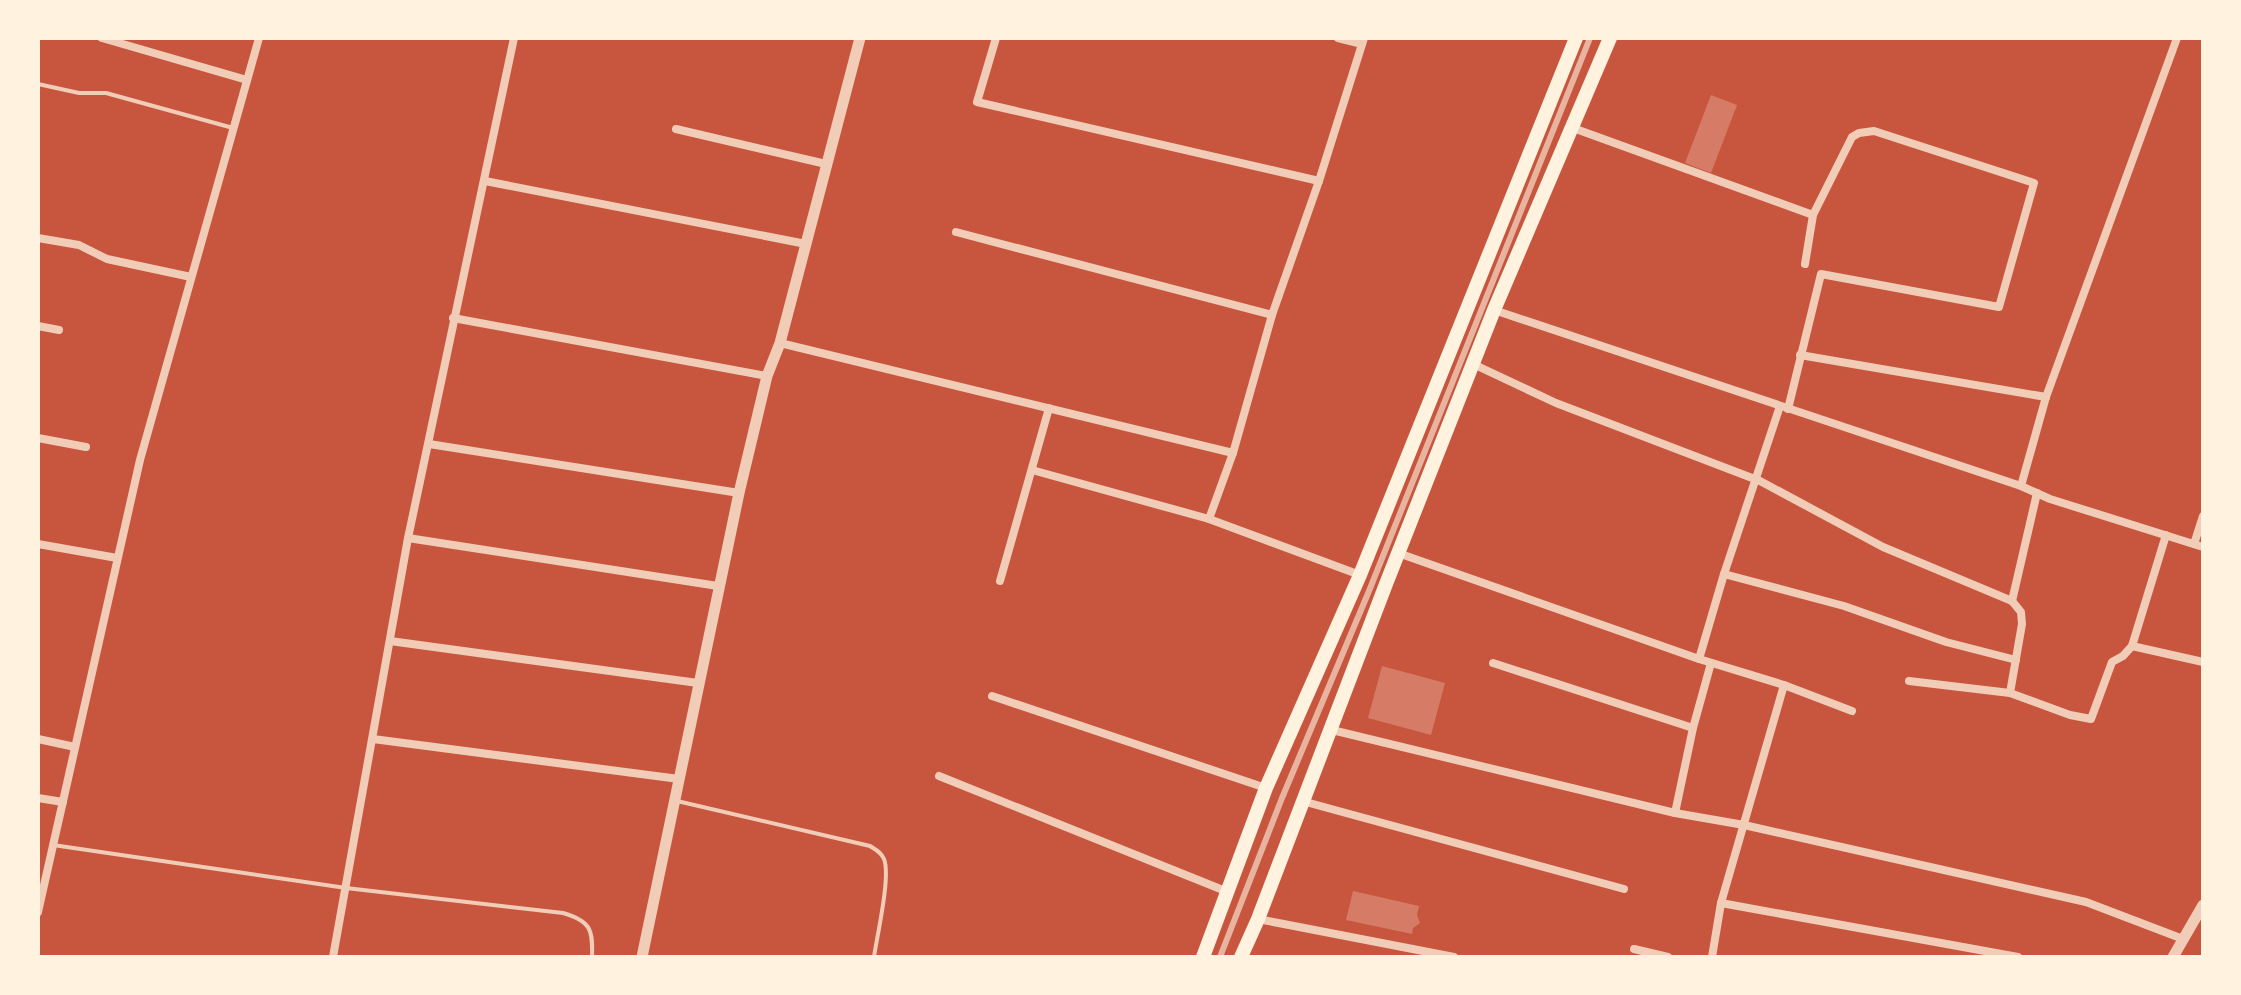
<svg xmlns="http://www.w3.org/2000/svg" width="2241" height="995" font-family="Mulish,sans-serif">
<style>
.building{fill:#d67c66}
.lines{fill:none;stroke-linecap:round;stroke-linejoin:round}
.service{stroke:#f1ccb7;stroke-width:4}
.minor{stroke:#f1ccb7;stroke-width:8}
.tertiary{stroke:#f1ccb7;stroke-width:11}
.primary{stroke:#fff3e0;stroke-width:14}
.rail{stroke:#e9b49f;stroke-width:6}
</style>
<rect width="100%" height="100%" fill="#c8553d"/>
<!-- building -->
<g class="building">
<polygon points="1711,95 1737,105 1711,173 1685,163"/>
<polygon points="1382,666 1445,683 1431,735 1368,718"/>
<polygon points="1353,891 1419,906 1417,915 1420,923 1413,928 1412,934 1346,920"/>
</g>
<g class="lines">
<!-- service -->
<g class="service">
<polyline points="38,84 79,93 106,93 233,128"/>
<path d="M677,801L870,846C876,850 881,852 884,859C891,876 877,936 874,957"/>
<path d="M53,845L346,888L563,913C591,921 593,930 592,957"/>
</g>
<!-- minor -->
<g class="minor">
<polyline points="102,38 247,80"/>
<polyline points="996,38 977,102 1319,181"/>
<polyline points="1338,38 1362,44"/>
<polyline points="1573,128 1813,215"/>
<polyline points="676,129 826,164"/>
<polyline points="485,181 806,244"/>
<polyline points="956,232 1272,315"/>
<polyline points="38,238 79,245 107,259 191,277"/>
<polyline points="1494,310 2021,486 2050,499 2203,547"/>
<polyline points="453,318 767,376"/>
<polyline points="38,326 59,330"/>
<polyline points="780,343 1233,453"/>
<polyline points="1800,355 2046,397"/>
<polyline points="1473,364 1556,403 1760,481 1883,547 2012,601 2021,612 2022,624 2010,693"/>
<polyline points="1788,409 1821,274 1999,307 2034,183 1874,131 1859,133 1852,137 1813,215 1805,264"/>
<polyline points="38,438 86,447"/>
<polyline points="429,444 739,493"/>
<polyline points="1032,470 1209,519"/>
<polyline points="2021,486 2046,397 2177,38"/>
<polyline points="408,538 718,586"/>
<polyline points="38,544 117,558"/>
<polyline points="2194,544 2203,516"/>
<polyline points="1398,553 1699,659 1784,685 1852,711"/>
<polyline points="1724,574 1844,606 1946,642 2016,660"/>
<polyline points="1360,575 1209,519 1233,453 1272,315 1319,181 1364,38"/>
<polyline points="1000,581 1049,408"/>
<polyline points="2012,601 2037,493"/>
<polyline points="390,641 698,683"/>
<polyline points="2132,646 2203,662"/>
<polyline points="1699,659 1724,574 1780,406"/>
<polyline points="1493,663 1693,728"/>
<polyline points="1909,681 2010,693 2070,715 2091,719 2112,662 2123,656 2132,646 2166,535"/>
<polyline points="992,696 1266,788"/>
<polyline points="1332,730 1675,813 1744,825 2086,902 2183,939"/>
<polyline points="38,739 75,747"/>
<polyline points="373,739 679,779"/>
<polyline points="939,776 1228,892"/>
<polyline points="38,798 63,802"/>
<polyline points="1302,801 1624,889"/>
<polyline points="1675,813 1693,728 1711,663"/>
<polyline points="1721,903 2018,957"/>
<polyline points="38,912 140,460 259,38"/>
<polyline points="1258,919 1454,957"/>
<polyline points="1634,949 1668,957"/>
<polyline points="333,957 408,538 514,38"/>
<polyline points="1712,957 1721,903 1784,685"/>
</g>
<!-- tertiary -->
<g class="tertiary">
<polyline points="642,957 739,493 767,376 780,343 860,38"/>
<polyline points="2173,957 2203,905"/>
</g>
<!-- primary -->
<g class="primary">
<polyline points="1203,957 1266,788 1360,575 1576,38"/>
<polyline points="1241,957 1258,919 1386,584 1494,310 1610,38"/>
</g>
<!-- rail -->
<polyline class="rail" points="1220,957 1282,798 1369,591 1590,38"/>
</g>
<!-- border -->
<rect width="2241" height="995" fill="none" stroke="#fff3e0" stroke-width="80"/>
</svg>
